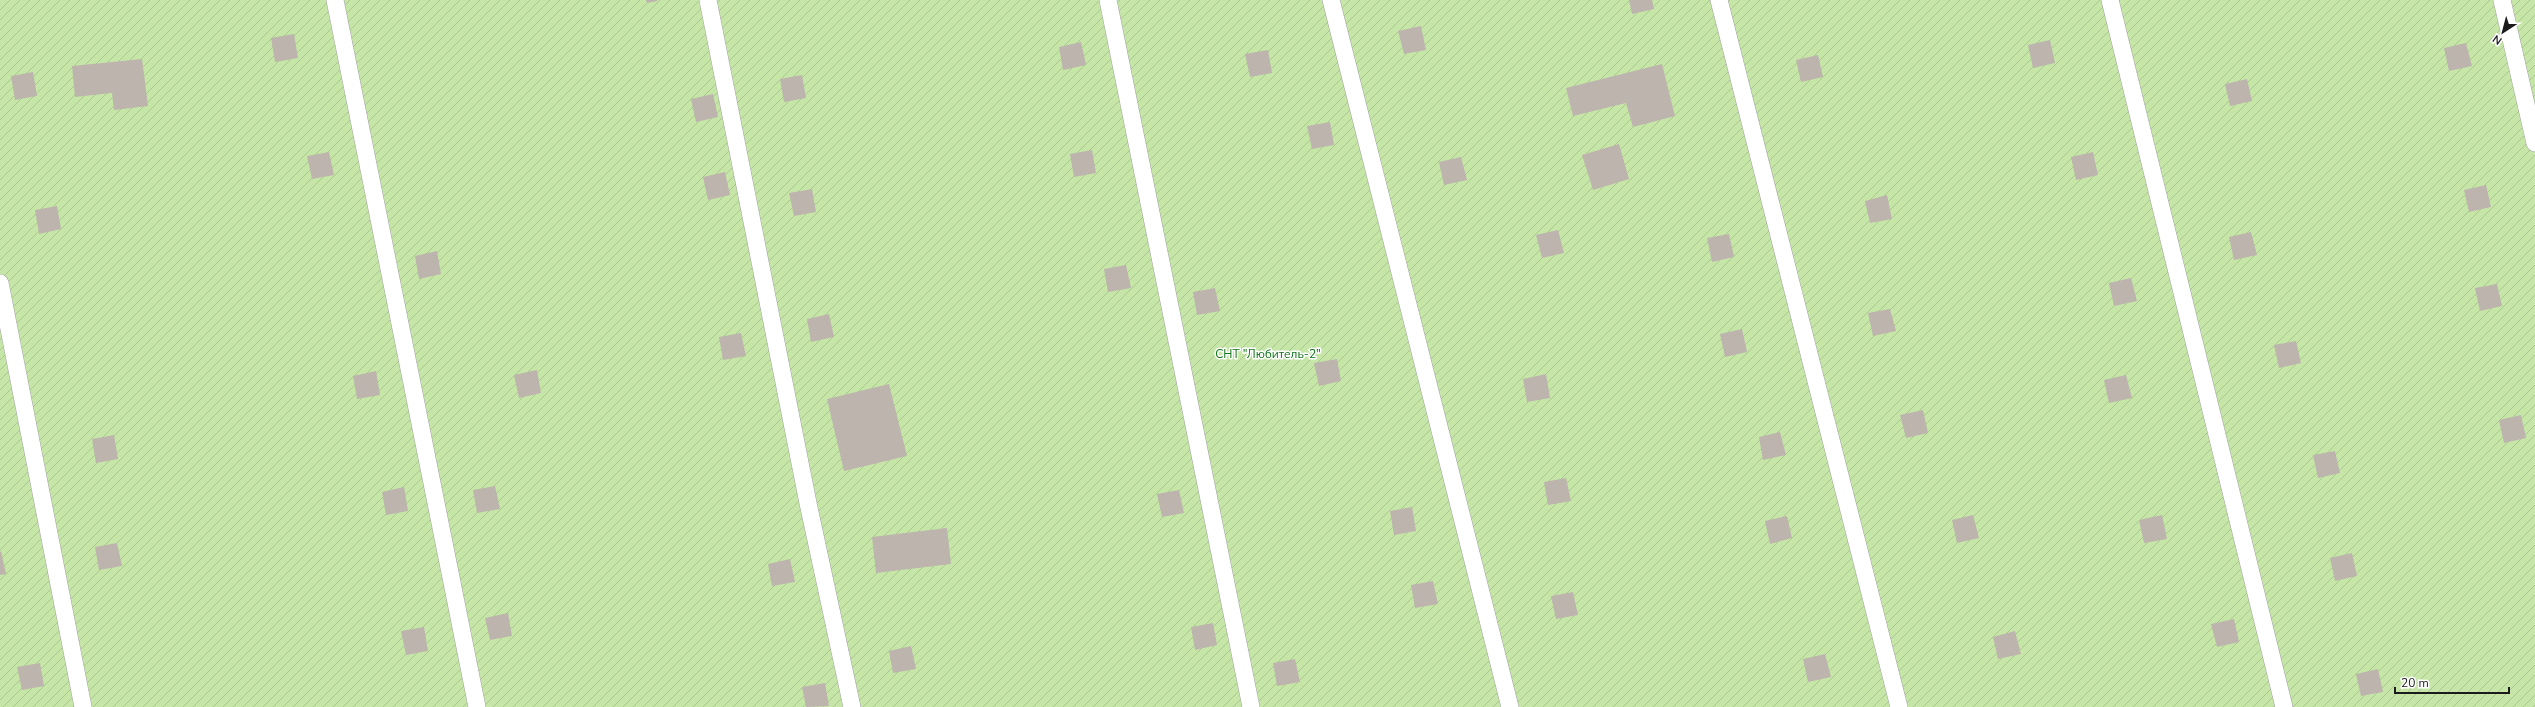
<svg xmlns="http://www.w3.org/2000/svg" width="2535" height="707" font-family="'Nunito Sans',sans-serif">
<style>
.garden{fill:url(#garden-furrows)}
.building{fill:#bcb4ad}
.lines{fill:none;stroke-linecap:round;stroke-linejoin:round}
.lane-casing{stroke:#a2a2a2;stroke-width:18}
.lane{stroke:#fff;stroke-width:17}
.labels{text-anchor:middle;stroke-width:3;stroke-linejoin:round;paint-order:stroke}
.park-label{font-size:12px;fill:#0f7318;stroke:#fff}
</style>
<defs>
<pattern id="garden-furrows" width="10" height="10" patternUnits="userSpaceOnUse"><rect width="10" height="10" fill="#c6e6a7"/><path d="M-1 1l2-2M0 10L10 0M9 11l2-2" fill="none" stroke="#aac58f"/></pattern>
</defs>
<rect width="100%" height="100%" fill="#ece8e1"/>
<!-- garden -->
<rect class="garden" x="0" y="0" width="2535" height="707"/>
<!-- building -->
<g class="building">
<polygon points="646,0 657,0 657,1 647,3"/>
<polygon points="1629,0 1652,0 1654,9 1632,14"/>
<polygon points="1421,26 1426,50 1404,54 1398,31"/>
<polygon points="294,34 298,58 275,62 271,38"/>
<polygon points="2050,40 2055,63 2033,68 2028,45"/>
<polygon points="1081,42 1086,65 1063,70 1059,47"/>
<polygon points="2466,43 2472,66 2449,71 2444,48"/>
<polygon points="1268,50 1272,73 1250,77 1245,54"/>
<polygon points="1818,55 1823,77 1801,82 1796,60"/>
<polygon points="142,59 148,106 114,110 112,93 75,97 72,66"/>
<polygon points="1662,64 1675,116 1633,127 1626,103 1573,116 1566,88"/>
<polygon points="33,72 37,96 15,100 11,76"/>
<polygon points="802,75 806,98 784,102 780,79"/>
<polygon points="2247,79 2252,101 2230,106 2225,84"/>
<polygon points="713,94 718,117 696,122 691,99"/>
<polygon points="1330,122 1334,145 1312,149 1307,126"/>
<polygon points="1619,144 1629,179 1593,190 1582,155"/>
<polygon points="1092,150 1096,173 1074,177 1070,154"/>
<polygon points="329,152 334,175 312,179 307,156"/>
<polygon points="2093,152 2098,175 2076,180 2071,157"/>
<polygon points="1461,157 1467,180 1444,185 1439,162"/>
<polygon points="725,172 730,195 708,200 703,177"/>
<polygon points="2486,185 2491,207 2469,212 2464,190"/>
<polygon points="812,189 816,212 794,216 789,193"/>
<polygon points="1887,195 1892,219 1870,223 1865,201"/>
<polygon points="57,206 61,229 39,234 35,210"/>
<polygon points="1558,230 1564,253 1542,258 1536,235"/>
<polygon points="2251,232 2257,255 2234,260 2229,237"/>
<polygon points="1729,234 1734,257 1712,262 1707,238"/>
<polygon points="437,251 441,274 419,279 415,256"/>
<polygon points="1126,265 1131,288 1108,292 1104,269"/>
<polygon points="2131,278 2137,301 2114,306 2109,283"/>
<polygon points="2497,284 2502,306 2480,311 2475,288"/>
<polygon points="1215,288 1220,311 1197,315 1193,292"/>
<polygon points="1890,309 1896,331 1873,336 1868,313"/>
<polygon points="829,314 834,337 811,342 807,319"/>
<polygon points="1742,329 1747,352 1725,357 1720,334"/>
<polygon points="741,333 746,356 723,360 719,337"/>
<polygon points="2296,341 2301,363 2279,368 2274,345"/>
<polygon points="1337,359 1341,381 1319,386 1314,363"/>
<polygon points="537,370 541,393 519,398 514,375"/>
<polygon points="376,371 380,395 357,399 353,376"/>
<polygon points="1546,374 1550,398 1527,402 1523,379"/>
<polygon points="2126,375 2132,398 2109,403 2104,380"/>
<polygon points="889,384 907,456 844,471 827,399"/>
<polygon points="1923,410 1928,433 1906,438 1900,415"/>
<polygon points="2521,415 2526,438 2504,443 2499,420"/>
<polygon points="1780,432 1786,455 1763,460 1759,437"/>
<polygon points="114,435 118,459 96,463 92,439"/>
<polygon points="2335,451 2340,473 2318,478 2313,455"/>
<polygon points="1566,478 1571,501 1548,505 1544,482"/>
<polygon points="495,486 500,509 477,513 473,490"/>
<polygon points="404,487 408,511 386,515 382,492"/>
<polygon points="1179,490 1184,513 1162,517 1157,494"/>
<polygon points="1412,507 1416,531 1394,535 1390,511"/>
<polygon points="1973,515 1979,538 1957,543 1952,520"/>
<polygon points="2162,515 2167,539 2144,543 2139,520"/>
<polygon points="1787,516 1792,538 1770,544 1765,521"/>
<polygon points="947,528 951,564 876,573 872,537"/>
<polygon points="117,543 122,566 99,570 95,547"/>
<polygon points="1,551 6,574 0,575 0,552"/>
<polygon points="2352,553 2357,576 2335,581 2330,558"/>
<polygon points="790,559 795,582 772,586 768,564"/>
<polygon points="1433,581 1438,604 1415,608 1411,585"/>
<polygon points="1573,592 1578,615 1556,619 1551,596"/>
<polygon points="508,613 512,636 490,640 485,618"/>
<polygon points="2234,619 2239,642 2217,647 2211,624"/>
<polygon points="1213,623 1217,645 1195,650 1191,627"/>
<polygon points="424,627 428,651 406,655 401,631"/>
<polygon points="2015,631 2021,654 1998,659 1993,637"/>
<polygon points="911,646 916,669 893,673 889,651"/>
<polygon points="1825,654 1831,677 1808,682 1803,659"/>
<polygon points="1295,659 1300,682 1277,686 1273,663"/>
<polygon points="40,663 44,686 22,690 17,667"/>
<polygon points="2378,669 2383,692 2361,696 2356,674"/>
<polygon points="825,683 829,706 806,707 802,687"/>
</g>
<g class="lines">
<!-- lane casing -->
<g class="lane-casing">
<g id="lane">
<polyline points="335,0 477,707"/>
<polyline points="708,0 808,503 852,707"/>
<polyline points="1108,0 1251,707"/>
<polyline points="1331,0 1510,707"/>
<polyline points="1719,0 1899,707"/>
<polyline points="2110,0 2284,707"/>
<polyline points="2502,0 2535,143"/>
<polyline points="0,283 83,707"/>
</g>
</g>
<!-- lane -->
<use href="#lane" class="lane"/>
</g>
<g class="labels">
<!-- park labels -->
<g class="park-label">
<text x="1268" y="358">СНТ "Любитель-2"</text>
</g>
</g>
<!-- north arrow -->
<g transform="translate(2503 32) rotate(216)" stroke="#ffffff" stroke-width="3" paint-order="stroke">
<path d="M0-3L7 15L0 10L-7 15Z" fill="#1b1b1b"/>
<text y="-6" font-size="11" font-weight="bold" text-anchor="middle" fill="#1b1b1b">N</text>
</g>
<!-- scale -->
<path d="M2395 687v6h114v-6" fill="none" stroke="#1b1b1b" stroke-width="2"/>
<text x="2401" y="687" font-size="12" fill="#1b1b1b" stroke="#ffffff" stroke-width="3" paint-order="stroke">20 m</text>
</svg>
